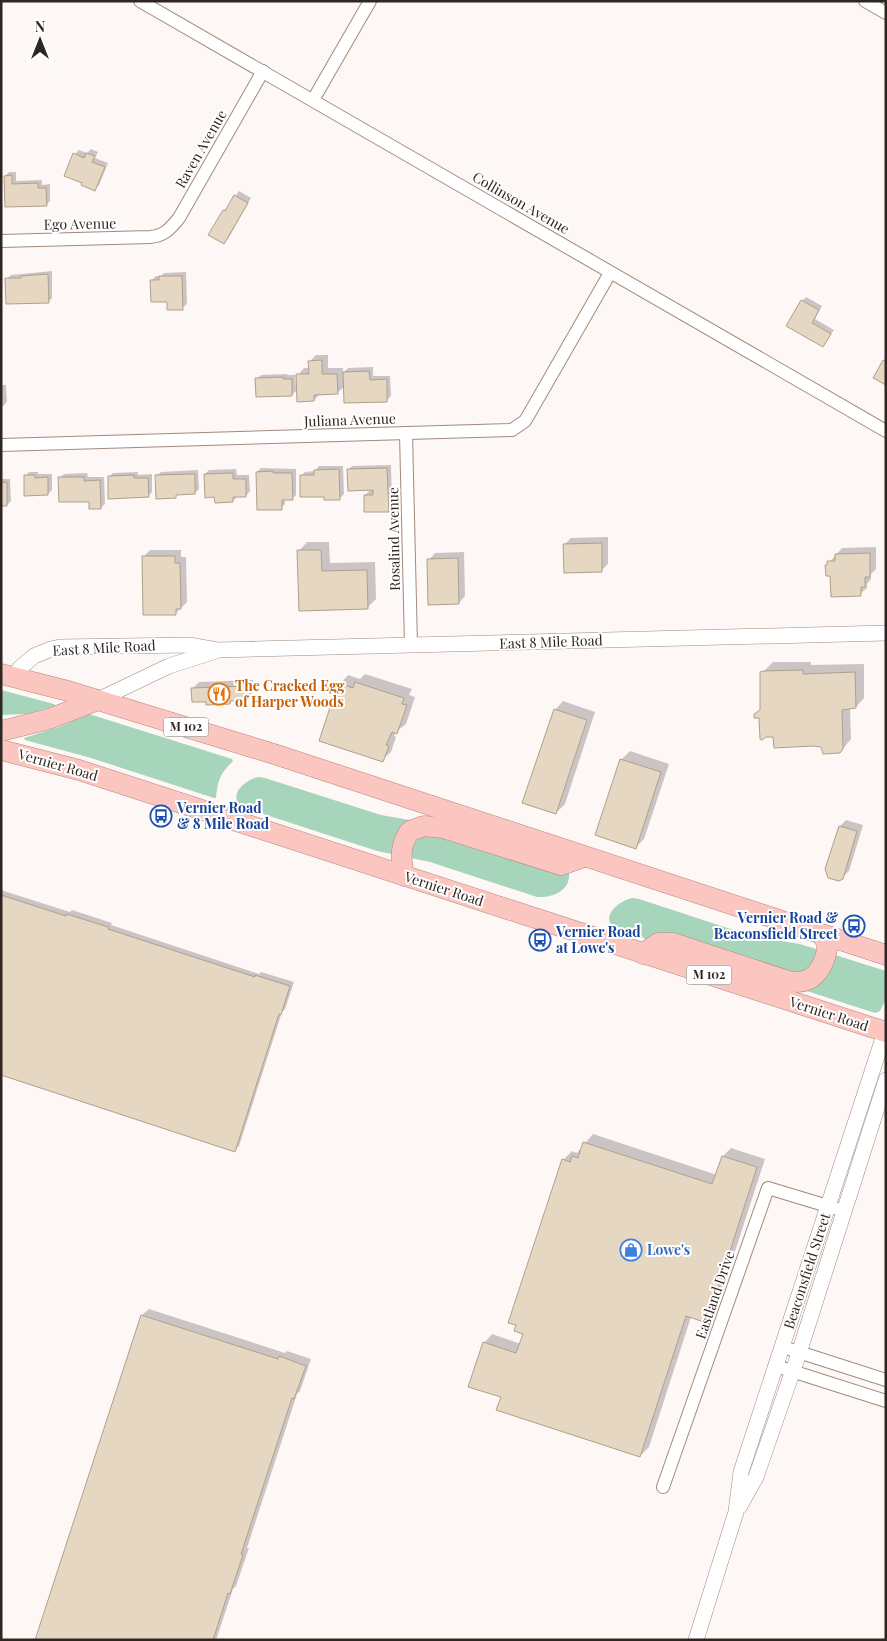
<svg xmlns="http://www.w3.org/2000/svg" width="887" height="1641" font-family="'Playfair Display',serif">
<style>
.green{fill:#a6d5bc}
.shadow{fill:#0003}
.building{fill:#e6d7c2;stroke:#afa08c}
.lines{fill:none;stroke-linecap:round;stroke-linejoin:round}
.minor-casing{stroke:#a18a7e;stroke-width:14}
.tertiary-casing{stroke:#a18a7e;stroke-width:16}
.trunk-casing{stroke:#b4847e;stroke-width:21}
.minor{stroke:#fff;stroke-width:12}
.tertiary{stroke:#fff;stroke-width:15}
.trunk{stroke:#fcc6c0;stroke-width:20}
.labels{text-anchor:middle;stroke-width:4;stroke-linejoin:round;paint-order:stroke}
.shield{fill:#fff;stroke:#6d6764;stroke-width:1}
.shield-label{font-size:12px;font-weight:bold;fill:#2f2621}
.street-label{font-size:14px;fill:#2f2621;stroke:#fff}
.food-label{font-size:14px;font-weight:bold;fill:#c56008;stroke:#fff;text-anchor:start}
.transit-label{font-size:14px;font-weight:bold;fill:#164399;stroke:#fff;text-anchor:start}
.shop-label{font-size:14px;font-weight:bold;fill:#366cbe;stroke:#fff;text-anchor:start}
</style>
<rect width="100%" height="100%" fill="#fdf7f5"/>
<!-- green -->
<g class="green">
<polygon points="1,690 54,704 55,705 55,706 27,714 1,715"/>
<path d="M89,714L232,759L233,761C220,774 218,779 216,798H214L91,758L25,740L24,738L59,727Z"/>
<path d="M258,777L265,778L381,815L427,823L569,872C571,891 553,898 537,897L430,862L377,851L242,807C227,795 245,780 258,777Z"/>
<path d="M633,898L639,899L755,937L800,944L886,971V999L880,1011L875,1013L615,929C599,916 620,900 633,898Z"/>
</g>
<!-- shadow -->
<g class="shadow">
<polygon points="91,149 98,152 95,158 108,163 99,185 95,189 83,182 75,154 79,150 87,153"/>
<polygon points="9,172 16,172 16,181 42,180 42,185 50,184 50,201 46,205 6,206 5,176"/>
<polygon points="239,191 251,198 228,239 224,243 224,210 228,207"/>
<polygon points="52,271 52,298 48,302 7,279 11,275"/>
<polygon points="186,272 187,304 182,308 152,280 156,276 161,276 164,273"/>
<polygon points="806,297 822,306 815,319 834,330 823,346 787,326 802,301"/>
<polygon points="316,355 328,355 328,368 343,368 343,373 348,368 373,367 373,376 390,376 391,396 387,400 345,386 337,393 320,394 314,400 298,375 304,368 310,368 310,361"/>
<polygon points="287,374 287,375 295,375 296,389 298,389 292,395 257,379 261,375"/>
<polygon points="1,385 6,385 7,402 3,406 1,406"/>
<polygon points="391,465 392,506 388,510 365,495 371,489 348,470 352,466"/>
<polygon points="319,466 343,466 344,494 340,498 325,496 301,476 305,472 315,471"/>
<polygon points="261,468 296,469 296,495 292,499 285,499 285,504 281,508 257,472"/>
<polygon points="236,469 237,475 249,475 250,491 246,496 237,497 233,501 216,496 205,474 209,470"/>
<polygon points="198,470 199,489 195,493 178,494 176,496 157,476 161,472"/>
<polygon points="29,472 38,472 38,474 52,474 52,490 48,494 25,476"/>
<polygon points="138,472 138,475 152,474 152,492 148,496 109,477 113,473"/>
<polygon points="87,473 88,477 104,477 105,504 101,508 60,478 64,474"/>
<polygon points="1,479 10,479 11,501 7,505 1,505"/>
<polygon points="608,537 608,564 602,570 564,545 571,538"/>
<polygon points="307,542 329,542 330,563 375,562 376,599 367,608 300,610 299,551"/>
<polygon points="876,547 876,569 871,574 871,579 867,584 867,588 860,594 831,575 827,565 842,548"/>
<polygon points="150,550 181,550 181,557 186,557 187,602 176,613 143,557"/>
<polygon points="464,552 465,596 459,603 429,560 435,553"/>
<polygon points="773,662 811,662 811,665 864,664 864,698 856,707 850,707 851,739 841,751 775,736 761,716 755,714 762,708 760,675"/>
<polygon points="365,674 412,689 409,695 415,697 406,724 396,732 394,736 396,737 391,752 382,760 340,684 348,675 360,679"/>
<polygon points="253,680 253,692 247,699 233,699 230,703 207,700 193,688 199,682"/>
<polygon points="563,701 595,712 565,804 556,813 555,710"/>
<polygon points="630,751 669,764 644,839 636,847 621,760"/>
<polygon points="846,820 863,825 849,871 842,878 840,826"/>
<polygon points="1,890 70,912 72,910 112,923 111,925 259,974 261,972 294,982 285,1009 282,1012 239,1146 235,1150 1,1074"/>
<polygon points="593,1134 717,1175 723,1156 731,1148 765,1159 715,1313 706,1321 691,1317 649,1447 640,1456 502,1396 484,1343 492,1334 521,1344 563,1160 572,1151 577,1153"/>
<polygon points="149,1309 285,1353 287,1351 311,1359 300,1391 297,1394 247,1548 249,1548 236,1586 233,1589 216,1640 37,1640 142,1315"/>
</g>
<!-- building -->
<g class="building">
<polygon points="73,153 84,158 86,153 95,156 92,162 105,167 95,191 81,185 82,183 64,176"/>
<polygon points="12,175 12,184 38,183 38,188 46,188 47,206 5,207 4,176"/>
<polygon points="234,195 248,203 224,244 208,235 223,210 225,211"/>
<polygon points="48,274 49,303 6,304 5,278 21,278 21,276"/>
<polygon points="159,276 182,276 183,310 167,310 167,302 151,302 150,280 159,280"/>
<polygon points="801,300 819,310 812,323 831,334 823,347 786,326"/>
<polygon points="322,360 322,374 337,374 338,394 314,395 314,401 297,402 296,374 309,374 308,361"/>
<polygon points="883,360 886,361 886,385 873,378"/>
<polygon points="369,371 370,380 387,379 387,402 344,403 343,372"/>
<polygon points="283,377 283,379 292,379 292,396 256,397 255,378"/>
<polygon points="387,468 389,512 364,512 364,495 373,495 373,490 348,491 347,469"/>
<polygon points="339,469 340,500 324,500 324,497 300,497 300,475 314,475 314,470"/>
<polygon points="273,471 273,473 292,473 293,500 282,500 282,510 257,510 256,472"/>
<polygon points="233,473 233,479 246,479 246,497 233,497 233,502 215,503 214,497 205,498 204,474"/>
<polygon points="195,474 195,494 176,495 176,498 156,499 155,475"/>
<polygon points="24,475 35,475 35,478 48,477 48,495 24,496"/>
<polygon points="134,475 134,478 148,478 149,497 108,499 108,476"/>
<polygon points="58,477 84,477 84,481 100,480 101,509 89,509 89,502 59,502"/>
<polygon points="7,482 7,506 1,506 1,483"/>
<polygon points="602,543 602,572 564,573 563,544"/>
<polygon points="297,550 321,550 322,571 367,570 368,609 299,611"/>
<polygon points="870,553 870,577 865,577 865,587 861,587 861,596 831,597 830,576 826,576 825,565 827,565 827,561 835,561 835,554"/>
<polygon points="142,556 175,556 175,563 180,563 181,609 176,609 176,615 143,615"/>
<polygon points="458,558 459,604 428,605 427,559"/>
<polygon points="803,670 803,674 855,672 856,708 842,710 843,749 840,753 823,754 821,747 813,746 774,748 773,737 766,737 762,740 760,739 759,718 754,718 754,714 760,710 760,672 763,671"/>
<polygon points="355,682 404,698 402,704 407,705 397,734 392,732 386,745 389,746 383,762 319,741 338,683 353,688"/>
<polygon points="247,686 247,700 230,701 230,704 206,705 206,702 192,702 191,688"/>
<polygon points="554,709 587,720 556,814 522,803"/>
<polygon points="620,759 661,772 636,849 595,835"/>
<polygon points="839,826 857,831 843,879 839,881 828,878 825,869"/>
<polygon points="1,895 66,916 67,914 108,927 108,929 255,977 255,975 290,986 281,1015 279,1014 235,1152 1,1075"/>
<polygon points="583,1142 712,1184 722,1156 757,1167 707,1323 686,1316 640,1457 496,1410 501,1397 468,1387 483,1342 516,1353 523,1334 514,1331 516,1325 508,1323 562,1159 570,1162 572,1156 578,1158"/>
<polygon points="141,1315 278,1359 279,1356 306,1366 294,1399 292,1398 241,1554 243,1555 230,1594 228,1593 213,1640 35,1640"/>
</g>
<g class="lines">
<!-- minor casing -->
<g class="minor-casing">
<g id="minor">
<polyline points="140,1 886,431"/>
<polyline points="865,1 886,13"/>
<polyline points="313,100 370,1"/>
<path d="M1,241L150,237C164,236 170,229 179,218L263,71"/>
<polyline points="406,433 411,645"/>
<polyline points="1,445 512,430 525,421 528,416 610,273"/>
<polyline points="783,1347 886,1380"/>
<polyline points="776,1366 886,1401"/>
<polyline points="663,1487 768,1188 844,1211"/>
</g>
</g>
<!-- tertiary casing -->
<g class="tertiary-casing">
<g id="tertiary">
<polyline points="14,677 20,668 34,656 51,649 60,647 189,645 217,650 886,633"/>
<polyline points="98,700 169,666 216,651"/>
<polyline points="740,1506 756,1477 799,1353 886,1080"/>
<polyline points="696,1640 736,1512 741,1472 885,1032"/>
</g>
</g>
<!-- trunk casing -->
<g class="trunk-casing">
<g id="trunk">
<polyline points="1,674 68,691 274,754 886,955"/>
<polyline points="1,731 49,719 98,700"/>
<polyline points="1,750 79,770 886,1032"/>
<path d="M404,876C401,859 399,846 410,831L424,826L443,828L561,865L584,857"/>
<path d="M643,954L658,943H673L788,981C795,982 801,983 807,980C819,976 828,956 827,944C826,940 823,937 821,934"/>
</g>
</g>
<!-- minor -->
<use href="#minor" class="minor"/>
<!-- tertiary -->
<use href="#tertiary" class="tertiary"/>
<!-- trunk -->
<use href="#trunk" class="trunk"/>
</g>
<!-- icons -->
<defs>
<g id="restaurant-ring" transform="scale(1.125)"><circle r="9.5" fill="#fff" stroke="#e8710a" stroke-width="1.5"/><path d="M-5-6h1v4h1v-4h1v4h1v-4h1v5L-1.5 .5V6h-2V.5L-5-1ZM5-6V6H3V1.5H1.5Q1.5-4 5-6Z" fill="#e8710a"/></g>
<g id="bus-ring" transform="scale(1.125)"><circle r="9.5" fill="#fff" stroke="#1a4fb4" stroke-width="1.5"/><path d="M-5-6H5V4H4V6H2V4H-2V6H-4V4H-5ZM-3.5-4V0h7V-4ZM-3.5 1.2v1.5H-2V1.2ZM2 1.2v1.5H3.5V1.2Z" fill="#1a4fb4"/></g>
<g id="shop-ring" transform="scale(1.125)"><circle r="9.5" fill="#fff" stroke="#3f7fe0" stroke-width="1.5"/><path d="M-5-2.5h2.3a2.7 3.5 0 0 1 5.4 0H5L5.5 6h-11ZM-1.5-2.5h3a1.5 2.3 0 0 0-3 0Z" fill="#3f7fe0"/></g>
</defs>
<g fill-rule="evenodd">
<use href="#restaurant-ring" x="219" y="694"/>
<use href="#bus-ring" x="161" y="816"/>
<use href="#bus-ring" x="854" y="926"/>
<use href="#bus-ring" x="540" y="940"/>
<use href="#shop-ring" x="631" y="1250"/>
</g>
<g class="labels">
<!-- shield labels -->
<g class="shield">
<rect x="163.5" y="717.5" width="45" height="19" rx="4"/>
<rect x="686.5" y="965.5" width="45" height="19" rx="4"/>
</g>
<g class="shield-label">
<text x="186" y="731">M 102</text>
<text x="709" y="979">M 102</text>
</g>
<!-- street labels -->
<g class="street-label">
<text transform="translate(201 149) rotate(-60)" y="5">Raven Avenue</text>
<text transform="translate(521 203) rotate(30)" y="5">Collinson Avenue</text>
<text transform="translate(80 224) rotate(-1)" y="5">Ego Avenue</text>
<text transform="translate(350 420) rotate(-2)" y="5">Juliana Avenue</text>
<text transform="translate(394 539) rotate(-91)" y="5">Rosalind Avenue</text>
<text transform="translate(551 642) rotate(-2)" y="5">East 8 Mile Road</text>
<text transform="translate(104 648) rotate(-3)" y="5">East 8 Mile Road</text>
<text transform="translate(58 765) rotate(16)" y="5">Vernier Road</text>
<text transform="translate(444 889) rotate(18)" y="5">Vernier Road</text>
<text transform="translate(829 1014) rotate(18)" y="5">Vernier Road</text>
<text transform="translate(807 1271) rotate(-72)" y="5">Beaconsfield Street</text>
<text transform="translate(715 1295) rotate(-71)" y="5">Eastland Drive</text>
</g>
<!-- food labels -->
<g class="food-label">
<text x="235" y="691">The Cracked Egg<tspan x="235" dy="16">of Harper Woods</tspan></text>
</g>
<!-- transit labels -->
<g class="transit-label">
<text x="177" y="813">Vernier Road<tspan x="177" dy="16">&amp; 8 Mile Road</tspan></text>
<text x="838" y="923" text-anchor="end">Vernier Road &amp;<tspan x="838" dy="16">Beaconsfield Street</tspan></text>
<text x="556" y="937">Vernier Road<tspan x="556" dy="16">at Lowe's</tspan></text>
</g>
<!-- shop labels -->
<g class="shop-label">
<text x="647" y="1255">Lowe's</text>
</g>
</g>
<!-- border -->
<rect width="887" height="1641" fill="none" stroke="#2f2621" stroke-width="5"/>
<!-- north arrow -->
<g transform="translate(40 40)" stroke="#ffffff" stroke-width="4" paint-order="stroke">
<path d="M0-4L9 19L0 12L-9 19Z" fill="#2f2621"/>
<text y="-8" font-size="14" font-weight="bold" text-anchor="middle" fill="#2f2621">N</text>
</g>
</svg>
